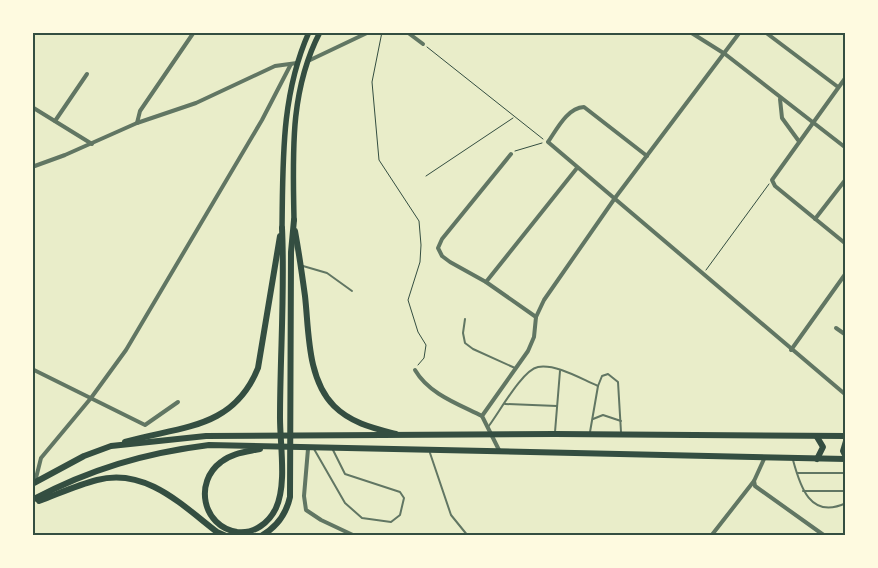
<svg xmlns="http://www.w3.org/2000/svg" width="878" height="568" font-family="Jost,sans-serif">
<style>
.lines{fill:none;stroke-linecap:round;stroke-linejoin:round}
.path{stroke:#344e41;stroke-width:1}
.service{stroke:#617663;stroke-width:2}
.minor{stroke:#617663;stroke-width:4}
.secondary{stroke:#344e41;stroke-width:5.5}
.primary{stroke:#344e41;stroke-width:6}
.neatline{fill:none;stroke:#344e41;stroke-width:2}
</style>
<rect width="100%" height="100%" fill="#e9edc9"/>
<g class="lines">
<!-- path -->
<g class="path">
<polyline points="382,32 372,82 379,160 419,221 421,245 420,262 408,300 418,332 426,345 424,358 418,365"/>
<polyline points="427,47 543,139"/>
<polyline points="515,151 542,143"/>
<polyline points="426,176 513,118"/>
<polyline points="706,270 769,184"/>
</g>
<!-- service -->
<g class="service">
<polyline points="303,266 327,273 352,291"/>
<polyline points="465,319 463,333 465,343 473,349 515,368"/>
<polyline points="505,404 557,406"/>
<polyline points="593,419 603,415 621,421"/>
<path d="M488,427C499,413 522,370 538,367C557,364 581,379 598,386"/>
<polyline points="555,432 560,371"/>
<polyline points="590,432 598,386 602,376 608,374 618,382 621,432"/>
<polyline points="314,449 345,503 362,518 391,522 400,515 404,498 400,492 345,474 333,450"/>
<polyline points="430,453 451,515 468,536"/>
<path d="M793,460C800,486 810,520 846,503"/>
<polyline points="797,473 846,473"/>
<polyline points="803,491 846,491"/>
</g>
<!-- minor -->
<g class="minor">
<polyline points="407,32 423,44"/>
<polyline points="690,32 725,54 846,148"/>
<polyline points="765,32 838,87"/>
<polyline points="308,61 369,32"/>
<polyline points="846,77 772,180 775,186 846,244"/>
<polyline points="780,99 782,118 798,140"/>
<polyline points="32,107 92,144"/>
<polyline points="55,121 87,74"/>
<polyline points="137,123 140,111 194,32"/>
<polyline points="511,154 442,239 438,248 442,256 450,262 486,282 536,317"/>
<path d="M647,156L584,107C567,108 557,129 548,142L846,395"/>
<polyline points="32,167 65,155 137,123 196,103 275,66 297,63"/>
<polyline points="815,219 846,179"/>
<polyline points="486,282 577,168"/>
<polyline points="836,328 846,335"/>
<polyline points="791,350 846,273"/>
<polyline points="32,369 145,425 178,402"/>
<path d="M415,370C429,394 458,404 482,416"/>
<polyline points="308,449 304,496 306,510 321,520 355,536"/>
<polyline points="500,452 482,416 528,351 534,337 536,317 544,300 615,198 740,32"/>
<polyline points="764,459 754,481 755,486 825,536"/>
<polyline points="35,482 41,458 91,398 126,350 262,120 291,64"/>
<polyline points="711,536 754,481"/>
</g>
<!-- secondary -->
<g class="secondary">
<path d="M294,220C293,155 289,92 320,32"/>
<path d="M282,228C283,160 281,95 309,32"/>
</g>
<!-- primary -->
<g class="primary">
<path d="M295,231C299,253 302,274 305,296C309,331 307,379 334,406C351,423 373,428 396,434"/>
<polyline points="846,441 843,451 846,457"/>
<path d="M125,442C180,426 233,430 258,368L280,236"/>
<path d="M260,449C246,452 232,453 221,462C194,482 202,526 237,532C254,534 269,523 276,508C287,484 280,445 280,418C280,355 285,291 282,228"/>
<polyline points="817,459 823,447 817,437"/>
<polyline points="32,484 84,456 111,446 206,436 555,434 846,436"/>
<path d="M32,500C90,469 145,453 209,445L846,459"/>
<path d="M39,501C58,494 77,485 97,480C145,467 182,505 217,532L226,536"/>
<path d="M261,536C277,527 286,515 290,497L291,252L294,220"/>
</g>
</g>
<!-- border -->
<rect width="878" height="568" fill="none" stroke="#fefae0" stroke-width="68"/>
<rect x="34" y="34" width="810" height="500" class="neatline"/>
</svg>
